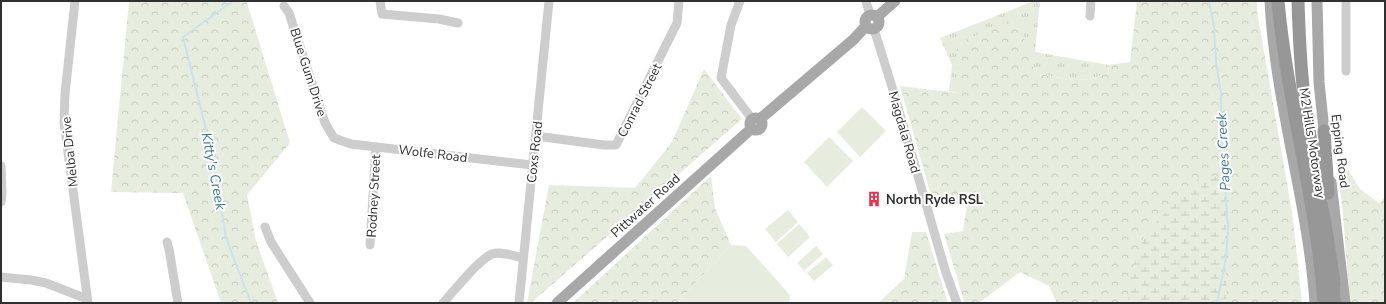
<svg xmlns="http://www.w3.org/2000/svg" width="1386" height="304" font-family="'Nunito Sans',sans-serif">
<style>
.grass{fill:url(#grass-tufts)}
.forest{fill:url(#forest-crowns)}
.wetland{fill:url(#wetland-marsh)}
.park{fill:#e7edde}
.lines{fill:none;stroke-linecap:round;stroke-linejoin:round}
.stream{stroke:#cae2ed;stroke-width:2}
.minor{stroke:#cdcdcd;stroke-width:9}
.major{stroke:#a8a8a8;stroke-width:11}
.highway{stroke:#979797;stroke-width:13}
.labels{text-anchor:middle;stroke-width:4;stroke-linejoin:round;paint-order:stroke}
.street-label{font-size:13px;fill:#303030;stroke:#fff}
.poi-label{font-size:13px;font-weight:bold;fill:#303030;stroke:#fff;text-anchor:start}
.water-label{font-size:14px;font-style:italic;fill:#3c7995;stroke:#fff}
</style>
<defs>
<pattern id="grass-tufts" width="24" height="20" patternUnits="userSpaceOnUse"><rect width="24" height="20" fill="#e7edde"/><path d="M3 7l-1-3M5 7V3M7 7l1-3M15 17l-1-3M17 17v-4M19 17l1-3" fill="none" stroke="#c6ccbf"/></pattern>
<pattern id="forest-crowns" width="20" height="18" patternUnits="userSpaceOnUse"><rect width="20" height="18" fill="#e7edde"/><path d="M2 6a3 3 0 1 1 6 0M12 15a3 3 0 1 1 6 0" fill="none" stroke="#c6ccbf"/></pattern>
<pattern id="wetland-marsh" width="20" height="14" patternUnits="userSpaceOnUse"><rect width="20" height="14" fill="#e7edde"/><path d="M1 5h8M5 5V1M11 12h8M15 12V8" fill="none" stroke="#c6ccbf"/></pattern>
</defs>
<rect width="100%" height="100%" fill="#fff"/>
<!-- grass -->
<polygon class="grass" points="1034,1 1040,1 1035,52 1109,65 1108,73 1090,79 1069,80 1035,73 1030,61 959,93 949,91 952,65 940,38"/>
<!-- forest -->
<g class="forest">
<polygon points="129,1 251,1 247,3 290,143 247,195 256,241 278,303 221,303 183,193 111,192"/>
<polygon points="1137,1 1257,1 1257,11 1293,218 1302,303 1057,303 1049,286 1020,272 979,303 965,303 963,298 944,234 963,231 967,204 933,202 900,86 959,93 957,44 1017,17 1035,73 1069,80 1090,79 1108,73 1109,65 1130,62"/>
<polygon points="704,69 742,119 531,303 527,303 549,185 635,188 672,142"/>
<polygon points="1335,159 1347,168 1360,189 1379,203 1385,197 1385,303 1350,303 1342,205"/>
<polygon points="711,176 715,208 731,245 677,303 573,303"/>
<polygon points="912,232 926,232 948,303 878,303 904,279"/>
</g>
<!-- wetland -->
<polygon class="wetland" points="1203,174 1225,179 1230,200 1224,244 1227,299 1198,303 1128,303 1129,279 1144,236 1174,203"/>
<!-- park -->
<g class="park">
<polygon points="862,107 886,131 860,157 837,132"/>
<polygon points="829,137 853,161 827,187 804,162"/>
<polygon points="788,210 798,222 776,242 765,229"/>
<polygon points="799,224 810,237 788,257 777,244"/>
<polygon points="731,245 746,246 790,295 789,303 677,303"/>
<polygon points="816,246 823,254 804,271 797,263"/>
<polygon points="826,257 833,265 814,281 807,273"/>
</g>
<g class="lines">
<!-- stream -->
<g class="stream">
<polyline points="233,1 183,37 214,162 226,238 251,303"/>
<polyline points="1209,1 1214,27 1216,62 1221,93 1221,133 1228,227 1226,258 1217,303"/>
</g>
<!-- minor -->
<g class="minor">
<polyline points="75,1 65,94 64,122 88,303"/>
<polyline points="380,1 382,14 439,19 458,23"/>
<polyline points="740,1 731,25 721,78 752,119"/>
<polyline points="866,1 870,15"/>
<polyline points="284,6 289,13 325,123 334,138 351,144 532,165"/>
<polyline points="1090,16 1091,1"/>
<polyline points="874,29 893,90 946,273 957,303"/>
<polyline points="1346,71 1346,1"/>
<polyline points="536,136 604,145 616,145 677,23 679,1"/>
<polyline points="1,166 2,192 1,202"/>
<polyline points="265,227 271,242 310,303"/>
<polyline points="167,242 169,249 178,303"/>
<polyline points="370,245 376,147"/>
<polyline points="1,277 31,280 46,283 87,299"/>
<path d="M443,303C453,292 479,259 492,254C501,251 514,256 523,258"/>
<polyline points="519,303 549,1"/>
</g>
<!-- major -->
<g class="major">
<path d="M1270,1C1275,103 1308,201 1315,303"/>
<polyline points="1317,1 1319,82 1325,140"/>
<circle cx="872" cy="22" r="7"/>
<polyline points="877,17 895,1"/>
<circle cx="756" cy="124" r="6"/>
<polyline points="760,119 853,40 866,26"/>
<polyline points="1331,182 1345,303"/>
<polyline points="557,303 751,129"/>
</g>
<!-- highway -->
<g class="highway">
<path d="M1278,1C1287,102 1317,201 1324,303"/>
<path d="M1298,1C1299,32 1300,64 1304,95C1312,158 1326,220 1334,284"/>
<polyline points="1324,131 1328,193"/>
<polyline points="1333,276 1334,303"/>
</g>
</g>
<!-- icons -->
<defs>
<g id="building-bare" transform="scale(1.2)"><path d="M-4-6H4V6H1V3H-1V6H-4ZM-2.5-4.3h1.7v1.8h-1.7ZM.8-4.3h1.7v1.8H.8ZM-2.5-1h1.7V.8h-1.7ZM.8-1h1.7V.8H.8Z" fill="#e9314d" stroke="#fff" stroke-width="2.5" paint-order="stroke"/></g>
</defs>
<g fill-rule="evenodd">
<use href="#building-bare" x="874" y="199"/>
</g>
<g class="labels">
<!-- street labels -->
<g class="street-label">
<text transform="translate(309 72) rotate(72)" y="5">Blue Gum Drive</text>
<text transform="translate(639 100) rotate(-63)" y="5">Conrad Street</text>
<text transform="translate(905 132) rotate(74)" y="5">Magdala Road</text>
<text transform="translate(1313 143) rotate(81)" y="5">M2 Hills Motorway</text>
<text transform="translate(1341 151) rotate(83)" y="5">Epping Road</text>
<text transform="translate(69 152) rotate(-96)" y="5">Melba Drive</text>
<text transform="translate(534 152) rotate(-84)" y="5">Coxs Road</text>
<text transform="translate(433 153) rotate(7)" y="5">Wolfe Road</text>
<text transform="translate(373 196) rotate(-87)" y="5">Rodney Street</text>
<text transform="translate(645 205) rotate(-42)" y="5">Pittwater Road</text>
</g>
<!-- poi labels -->
<g class="poi-label">
<text x="886" y="204">North Ryde RSL</text>
</g>
<!-- water labels -->
<g class="water-label">
<text transform="translate(1223 152) rotate(-93)" y="5">Pages Creek</text>
<text transform="translate(214 171) rotate(79)" y="5">Kitty's Creek</text>
</g>
</g>
<!-- border -->
<rect width="1386" height="304" fill="none" stroke="#303030" stroke-width="4"/>
</svg>
